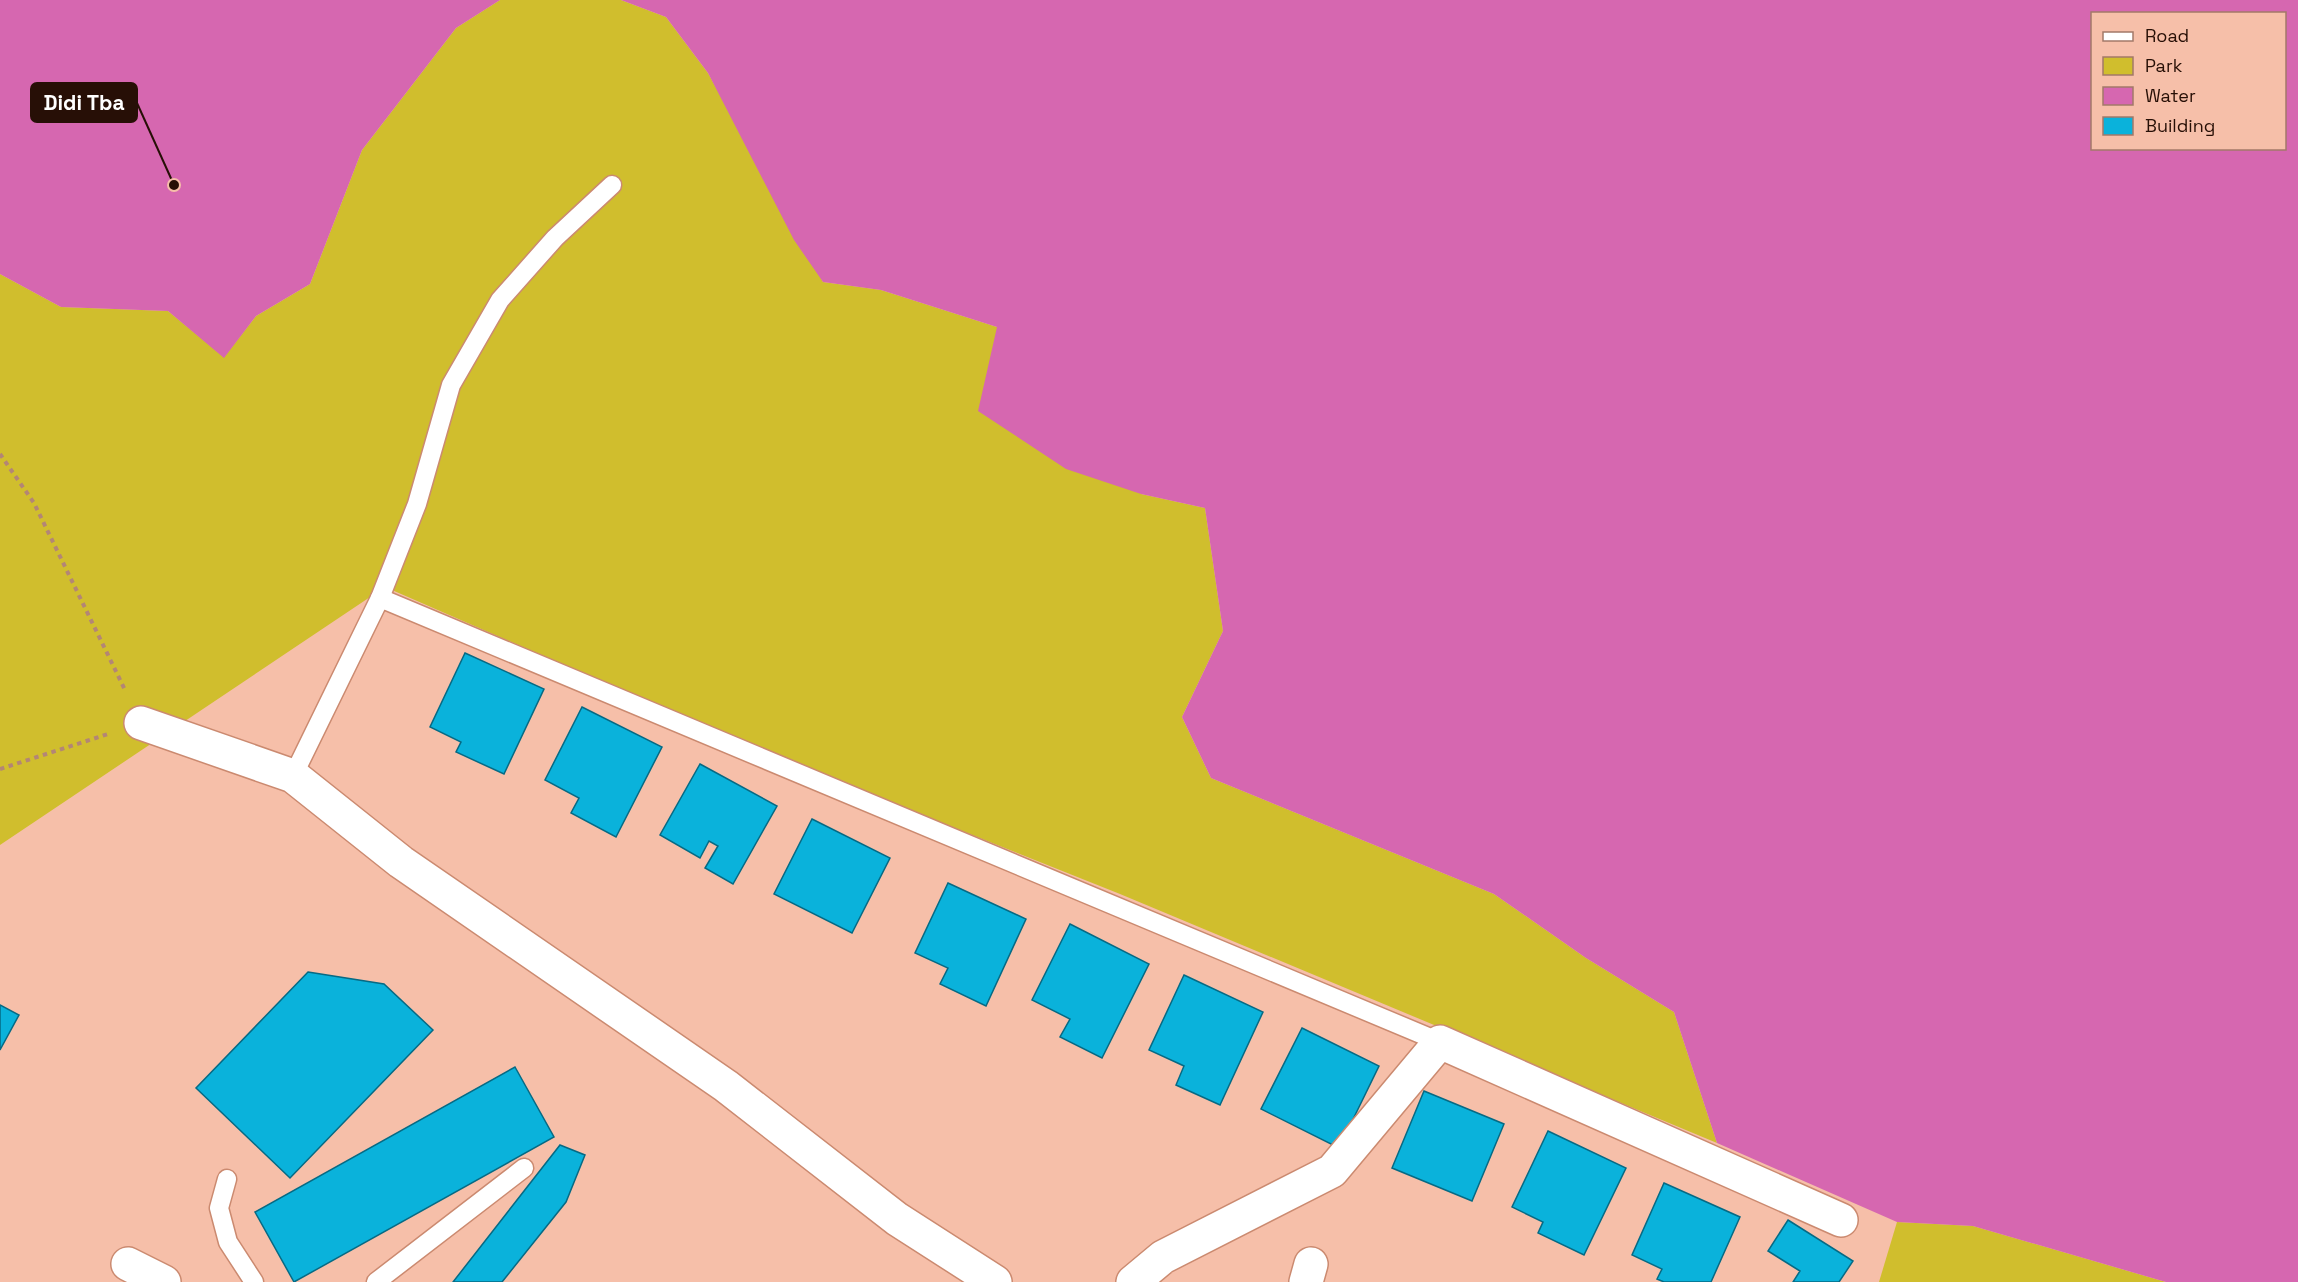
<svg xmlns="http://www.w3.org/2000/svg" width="2298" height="1282" font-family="'Space Grotesk',sans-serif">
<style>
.green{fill:#d0be2d}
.water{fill:#d667b0;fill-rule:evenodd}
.building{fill:#0ab2db;stroke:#066a84;stroke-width:1.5}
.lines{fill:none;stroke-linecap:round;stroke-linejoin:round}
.lane-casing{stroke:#cb8a70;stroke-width:21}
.street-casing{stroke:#cb8a70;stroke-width:36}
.path{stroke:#b38675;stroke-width:4;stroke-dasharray:4.5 4.5;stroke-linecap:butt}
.lane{stroke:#fff;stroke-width:18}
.street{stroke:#fff;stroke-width:33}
.leader{fill:none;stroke:#270f06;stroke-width:2}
.callout-dot{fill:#270f06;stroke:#f6bfa9;stroke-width:2}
.callout{fill:#270f06;stroke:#270f06;stroke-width:2}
.callout-label{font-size:21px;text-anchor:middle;font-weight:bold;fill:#fff}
</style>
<rect width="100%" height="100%" fill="#f6bfa9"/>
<!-- green -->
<g class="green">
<polygon points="500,0 621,0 666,17 708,73 823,282 881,290 997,327 1141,494 1205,508 1223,631 1182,717 1211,778 1494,894 1586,958 1674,1012 1717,1143 1120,894 764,752 385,587 0,845 0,274 61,307 168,311 224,357 256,316 310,284 362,150 456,28"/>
<polygon points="1897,1222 1973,1226 2166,1282 1879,1282"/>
</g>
<!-- water -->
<g class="water">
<polygon points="0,0 500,0 456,28 362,150 310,284 256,316 224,358 168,311 61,307 0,274"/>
<path d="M621,0H2298V1282H2166L1973,1226L1897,1222L1717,1143L1674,1012L1586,958L1494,894L1211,778L1182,717L1223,631L1205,508L1141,494L1066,469L978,411L997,327L881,290L823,282L794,240L708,73L666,17ZM2092,14H2284V148H2092Z"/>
</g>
<!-- building -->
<g class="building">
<polygon points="465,653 544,689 504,774 456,752 461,742 430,727"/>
<polygon points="582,707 662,747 616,837 571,813 579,798 545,780"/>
<polygon points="700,764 777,806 733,884 705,868 718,846 709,841 700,858 660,835"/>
<polygon points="812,819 890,858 852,933 774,894"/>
<polygon points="948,883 1026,919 986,1006 940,984 948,968 915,953"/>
<polygon points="1070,924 1149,964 1102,1058 1060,1037 1070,1019 1032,1000"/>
<polygon points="308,972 384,984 433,1030 290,1178 196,1088"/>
<polygon points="1184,975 1263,1012 1220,1105 1176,1085 1184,1066 1149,1050"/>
<polygon points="0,1005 19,1015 0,1050"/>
<polygon points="1302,1028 1379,1066 1339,1148 1261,1109"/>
<polygon points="515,1067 554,1137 294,1282 255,1212"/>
<polygon points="1424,1091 1504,1124 1472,1201 1392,1168"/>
<polygon points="1548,1131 1626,1168 1584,1255 1538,1233 1543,1222 1512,1207"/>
<polygon points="560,1145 585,1155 566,1202 502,1282 453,1282"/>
<polygon points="1664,1183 1740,1217 1711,1282 1664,1282 1657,1279 1662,1269 1632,1255"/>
<polygon points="1788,1220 1853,1261 1839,1282 1793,1282 1800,1271 1768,1251"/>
</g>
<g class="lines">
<!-- lane casing -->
<g class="lane-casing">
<g id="lane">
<polyline points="380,598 417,504 451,385 500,300 555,238 612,185"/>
<polyline points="293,776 380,598 1440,1042"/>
<polyline points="227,1179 219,1208 228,1242 254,1282"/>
<polyline points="376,1282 524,1168"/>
</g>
</g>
<!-- street casing -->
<g class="street-casing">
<g id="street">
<polyline points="141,723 293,776 401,862 726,1086 897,1219 995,1282"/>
<polyline points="128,1264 164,1282"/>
<polyline points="1133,1282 1163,1257 1332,1171 1440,1042 1841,1220"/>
<polyline points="1306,1282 1311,1264"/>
</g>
</g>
<!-- path -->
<g class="path">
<polyline points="0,454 34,503 126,692"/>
<polyline points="0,769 108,734"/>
</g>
<!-- lane -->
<use href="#lane" class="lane"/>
<!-- street -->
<use href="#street" class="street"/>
</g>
<!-- callouts -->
<path class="leader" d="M174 185L137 103"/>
<circle class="callout-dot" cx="174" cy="185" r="6"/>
<rect class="callout" x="31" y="83" width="106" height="39" rx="6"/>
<g class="callout-label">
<text x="84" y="110">Didi Tba</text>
</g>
<!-- legend -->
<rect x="2091" y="12" width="195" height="138" fill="#f6bfa9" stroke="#a37968" stroke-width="1.5"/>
<rect x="2103" y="32" width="30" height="9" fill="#ffffff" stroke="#a37968" stroke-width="1.5"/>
<text x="2145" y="42" font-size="18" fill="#270f06">Road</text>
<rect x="2103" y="57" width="30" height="18" fill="#d0be2d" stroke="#a37968" stroke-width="1.5"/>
<text x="2145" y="72" font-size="18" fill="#270f06">Park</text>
<rect x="2103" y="87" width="30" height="18" fill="#d667b0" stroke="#a37968" stroke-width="1.5"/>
<text x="2145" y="102" font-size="18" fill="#270f06">Water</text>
<rect x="2103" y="117" width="30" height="18" fill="#0ab2db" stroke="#a37968" stroke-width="1.5"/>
<text x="2145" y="132" font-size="18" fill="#270f06">Building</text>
</svg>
